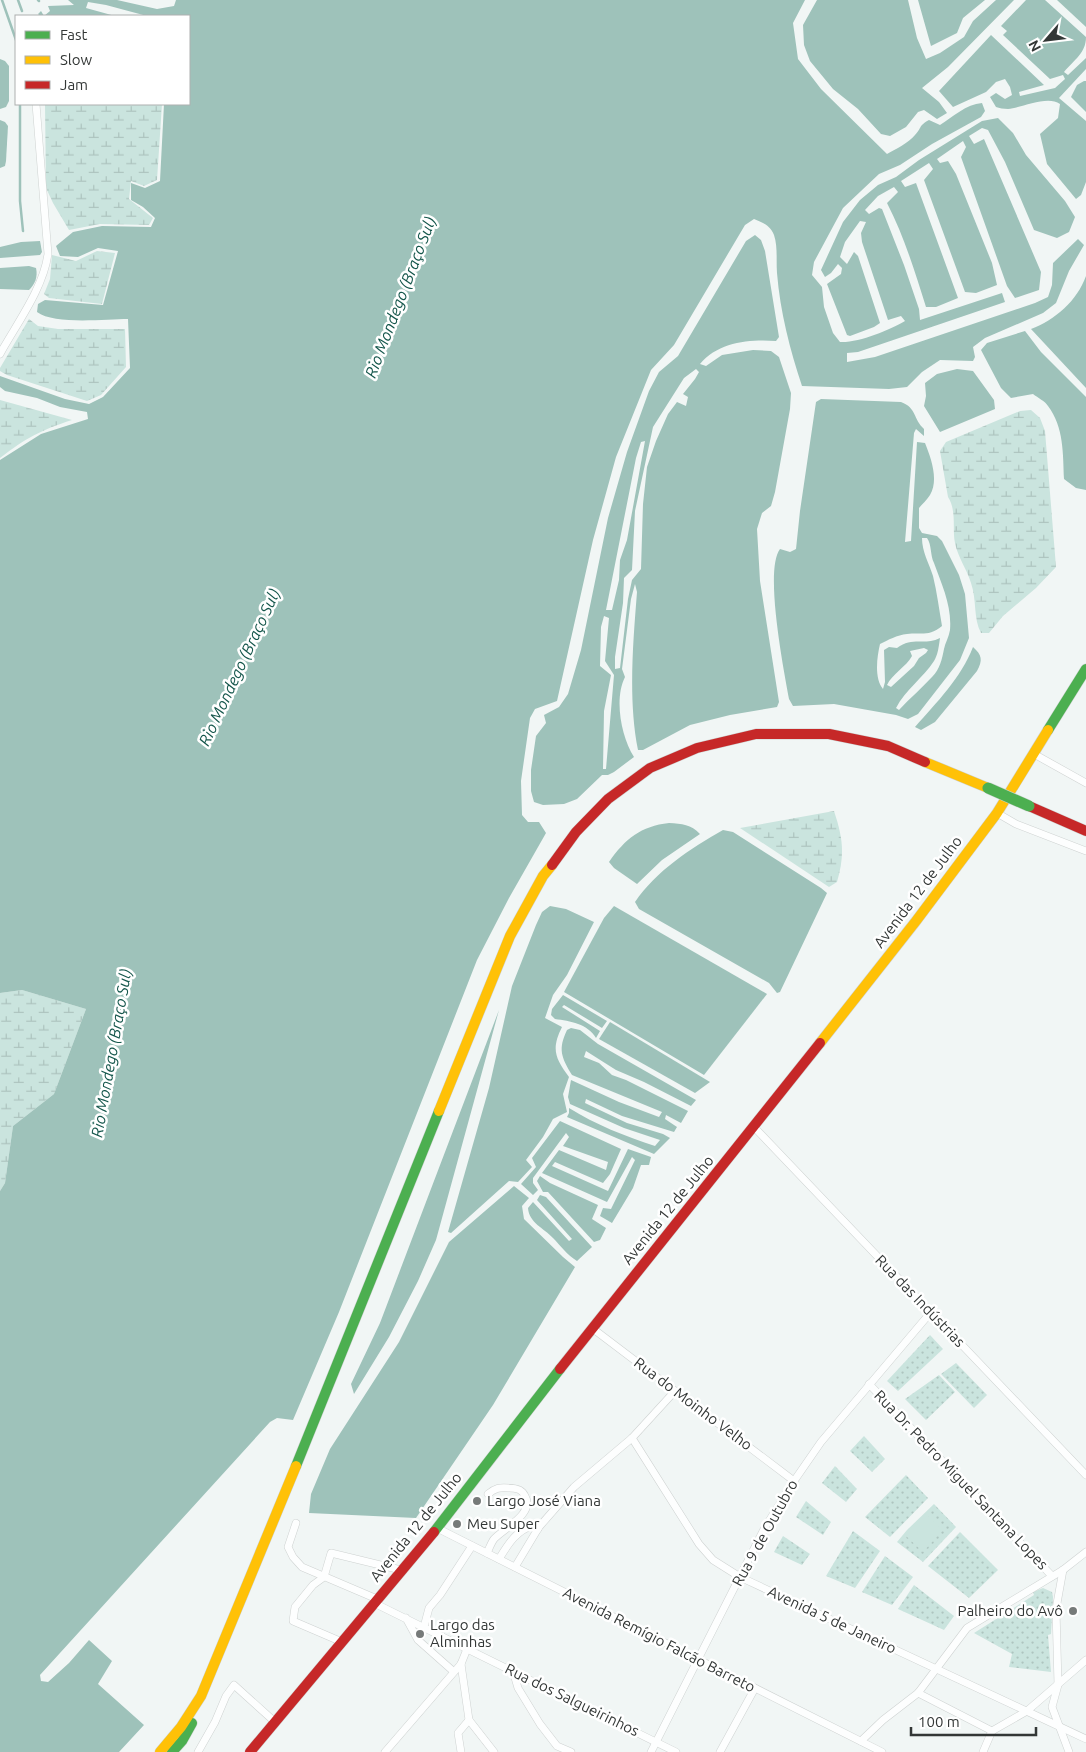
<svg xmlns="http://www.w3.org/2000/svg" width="1086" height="1752" font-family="Ubuntu,sans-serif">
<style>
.grass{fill:url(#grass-dots)}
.wetland{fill:url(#wetland-marsh)}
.park{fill:#cae4de}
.water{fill:#9ec2ba;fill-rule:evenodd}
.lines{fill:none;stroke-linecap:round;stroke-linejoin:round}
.stream{stroke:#9ec2ba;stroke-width:2.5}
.street-casing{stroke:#ced2d1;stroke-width:8}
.fast-casing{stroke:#ced2d1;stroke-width:11}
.slow-casing{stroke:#ced2d1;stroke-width:11}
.jam-casing{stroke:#ced2d1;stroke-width:11}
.street{stroke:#fdfefe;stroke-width:7}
.fast{stroke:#4caf50;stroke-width:10}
.slow{stroke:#ffc107;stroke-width:10}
.jam{stroke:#c62828;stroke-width:10}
.fast-bridge-casing{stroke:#ced2d1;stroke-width:12;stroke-linecap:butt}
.fast-bridge{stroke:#4caf50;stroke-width:11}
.poi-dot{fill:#767a79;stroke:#fff;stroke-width:2}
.labels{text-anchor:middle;stroke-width:5;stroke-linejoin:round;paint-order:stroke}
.street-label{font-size:15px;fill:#333736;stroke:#fff}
.poi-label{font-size:15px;fill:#333736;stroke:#fff;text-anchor:start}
.water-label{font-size:16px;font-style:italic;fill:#14564b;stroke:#fff}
</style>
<defs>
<pattern id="grass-dots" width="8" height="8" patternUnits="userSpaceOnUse" patternTransform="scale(1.25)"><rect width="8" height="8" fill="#cae4de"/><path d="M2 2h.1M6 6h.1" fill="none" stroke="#aec4bf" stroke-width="1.8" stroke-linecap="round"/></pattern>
<pattern id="wetland-marsh" width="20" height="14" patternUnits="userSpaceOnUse" patternTransform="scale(1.25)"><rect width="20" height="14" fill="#cae4de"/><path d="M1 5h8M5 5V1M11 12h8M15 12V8" fill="none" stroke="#aec4bf"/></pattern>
</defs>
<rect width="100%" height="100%" fill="#f1f6f5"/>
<!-- grass -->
<g class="grass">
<polygon points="930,1335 943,1349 898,1391 887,1381"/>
<polygon points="956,1363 987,1395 974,1408 941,1374"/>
<polygon points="939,1375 955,1392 926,1420 905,1399"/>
<polygon points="864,1436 885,1459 872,1472 850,1451"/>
<polygon points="835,1466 857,1489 846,1502 822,1483"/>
<polygon points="906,1475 928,1498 890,1537 865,1517"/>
<polygon points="806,1501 831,1522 823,1535 796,1517"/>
<polygon points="934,1504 956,1527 923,1562 897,1542 907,1530"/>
<polygon points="853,1531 880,1551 855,1588 826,1576"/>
<polygon points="960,1532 998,1570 969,1598 928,1566"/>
<polygon points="783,1536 810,1554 802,1565 774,1552"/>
<polygon points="885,1556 913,1577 892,1605 862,1592"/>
<polygon points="914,1585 954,1616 944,1630 898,1609"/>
<polygon points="1043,1588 1052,1592 1053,1597 1051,1634 1048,1635 1051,1672 1009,1667 1012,1654 974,1633 1034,1595 1033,1592"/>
</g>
<!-- wetland -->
<g class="wetland">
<polygon points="45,104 162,104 157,180 144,186 131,181 129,199 153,218 149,225 100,224 69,230 53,203 46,188"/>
<polygon points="97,251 115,253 102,304 49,298 44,294 50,279 52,255 76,261"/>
<polygon points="29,319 38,326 58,329 125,329 126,367 101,395 87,401 7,375 0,371 0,368"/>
<path d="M0,400L72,420C41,430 26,438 0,458Z"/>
<path d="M1031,410L1040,418L1045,431L1056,567L1036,588L1003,616L989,633H981C973,618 977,600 971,583C967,569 958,558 955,543C952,529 957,511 948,497L940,451L946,442L1020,411Z"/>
<path d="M834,811C843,838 845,855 837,882L829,887L740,828Z"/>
<polygon points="22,990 86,1009 54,1094 13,1126 5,1183 0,1191 0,993"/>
</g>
<!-- park -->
<polygon class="park" points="926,1514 943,1530 923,1552 906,1536"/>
<!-- water -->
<g class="water">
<path d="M68,0H117L157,9L174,6L176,0H805L793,23L798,59L821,89L887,154C896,149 908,143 915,135C922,128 918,126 929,120L940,125C953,117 966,104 982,103L985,111L981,117L932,144L900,165L879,174L843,208L814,262L812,275L822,287L824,307L833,333L840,342C859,343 889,330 905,321L901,316L888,320L862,242L861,233L866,222L860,221L845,242L840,257L847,264L854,252L858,256L880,323L874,327L850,336L847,335L827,284L841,274L842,268L838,264L831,273L825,277L821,270L843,222L860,200L878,185L896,177L919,160L982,121L998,118L1013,133L1026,155L1065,201L1075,217L1069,232L1057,238L1034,230L1005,162L988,130L982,128L969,136L974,144L984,139L1041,272L1039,290L1015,298L1007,286L961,157L966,147L963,141L937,159L940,163L948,161L956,174L992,263L997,285L976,293L965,292L924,180L933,169L929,163L901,181L905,187L916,183L958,298L936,307H926C915,272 904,236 887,203L898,192L894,187L878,196L865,210L869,214L879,208L882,209L904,265L919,309L920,320L1002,293L1005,302L858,352L847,353V362L875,357L1035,303L1048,297L1052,285L1053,263L1078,239L1084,245L1069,271L1056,303L1043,313L985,338L973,347L975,357L973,361L940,360L922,372L907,387L889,389L802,386C790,350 780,311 777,273C776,261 778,247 774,235C770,225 763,223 754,219L745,225L674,345L651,370L616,457L593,540L557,701L535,709L530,718L521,781L522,815L528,822H539L546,833L509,898L477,960L339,1312L293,1420L277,1418L270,1422L40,1675L41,1681L48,1682L69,1663L89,1640L112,1661L98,1684L144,1725L119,1752H0V1191L5,1183L13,1126L54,1094L86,1009L22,990L0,993V460L41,434L88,419L87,412L60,407L37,398L5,391L0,387V376L65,399L89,404L103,397L130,368L128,319C105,319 54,325 37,312L38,304L45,300L103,305L118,251L98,248L78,257L60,256L56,246L73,232L102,226L151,227L155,218L143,207L131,200V183L145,188L160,181L164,104H189V16H147L106,5L88,2L86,8L115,16H40L38,14L41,11L44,16L50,11L48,6L74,5Z"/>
<polygon points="817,0 908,0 917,38 926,59 940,53 964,37 973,21 996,0 1014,0 948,67 922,88 939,102 947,113 937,119 924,110 918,112 906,127 890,136 881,134 858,109 833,89 810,61 804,45 803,25"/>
<polygon points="918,0 985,0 963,18 957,33 931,46"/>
<path d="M1026,0H1045L1086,37C1086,53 1074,60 1064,72L1068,75L1086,58V69L1059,98L1086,121V182L1081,195L1076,199L1047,164L1040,134L1058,118L1060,104C1047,95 1022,108 1008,109C1004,109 999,108 996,107L990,97L996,93L1005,99L1012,95L1010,87L1005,79L996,82L986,92L953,107L939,91L991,35L1044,85L1019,92L1020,96L1055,88L1065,79L1063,75L1050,79L1003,35L1007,31L1001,26Z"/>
<polygon points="1057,0 1086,0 1086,27"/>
<polygon points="0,59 5,61 9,66 9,101 6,107 0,109"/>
<polygon points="1084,81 1086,81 1086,112 1071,97 1077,85"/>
<polygon points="0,120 5,122 8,126 6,161 5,166 0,168"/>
<path d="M755,235L761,240L765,251L779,337L776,341C750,339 718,342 700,364L706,366L722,355L753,350L771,351L779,357L791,393L790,409L775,492L771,506L762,513L757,529L760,581L779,702L777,707L730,715L690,725L643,750H638C628,700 633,643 637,592L635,584L631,599L622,669L625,677C614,699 621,736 634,757L614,772L608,775H602L577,799L564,804L543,805L534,802L531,791V770L536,736L546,723L544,715L559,707L568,694L581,650L608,518L627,452L649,391L659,372L678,356L746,241ZM696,369L699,372L695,379L683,394L688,397L686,406L677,402L668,414L656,441L647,467L643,504L641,569L632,580L628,599L620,668L615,669V657L623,603L624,578L632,570L635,511L653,427L684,378ZM645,441L627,540L620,560L619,580L612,610H606L636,458L641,442ZM604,616L609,618L605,661L614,675L606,769H603L604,711L611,675L600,666L601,627Z"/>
<polygon points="40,241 42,252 40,255 0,258 0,247 21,242"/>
<path d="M29,266L36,268C38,277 35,284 29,290L0,289V268Z"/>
<path d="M1086,276V388L1031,329C1055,320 1077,301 1086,276Z"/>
<path d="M1025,331L1041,352L1086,397V490L1076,488L1064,479C1063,454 1064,427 1048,406C1045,401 1038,398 1033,394L1011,398L1001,388L981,350L987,343Z"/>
<polygon points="957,369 973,371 994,400 995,409 940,432 924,406 926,396 925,383 937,374"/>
<path d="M821,399L901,402C917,408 913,419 924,429V436L916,429L914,433L905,542L911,541L917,442L925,443C931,458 939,480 930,495C927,500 922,504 919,508V528L922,533L937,536L942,541L959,575L965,594L969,638L960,660L918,714L908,719L896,715L834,704L793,706L789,699C784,671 764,570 780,549L790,552L796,549L800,511L816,402ZM922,538H927C932,545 930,555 934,563C942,585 952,606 950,630C949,637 945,643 944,649C942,659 940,669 932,677C922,688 910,698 899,710L896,708C905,690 923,678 934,661C938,655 939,645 940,638C924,646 913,636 897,648L889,647L884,650L885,682L883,689C874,678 877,657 880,644C888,640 897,635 907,634C922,632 929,637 942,626C939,609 937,592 933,576C929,563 922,552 922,538ZM924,648L928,650L926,653L919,658L914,666L891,687L887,685C892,674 906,667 912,656L910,651Z"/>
<path d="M973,647C982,655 983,660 977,671L935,722L921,730L915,727C937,702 961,678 973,647Z"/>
<path d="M669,823C682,824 691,824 700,834L662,860L637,884L614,868L609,862C625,839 641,826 669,823Z"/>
<path d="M723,830L733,832L821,888L827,893L780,992L777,993L769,983L639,909L635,902C656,871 691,848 723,830Z"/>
<path d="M550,906L566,909L594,922L567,975L553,995L545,1018L562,1027C551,1049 555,1058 569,1077L563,1094L567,1112L553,1119L543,1137L526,1160L532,1167L518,1182L509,1181L451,1233L448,1232L489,1088L512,986L536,925L542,912Z"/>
<polygon points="614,906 767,994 704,1075 564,992 604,918"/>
<path d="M563,995L607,1021L602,1028L564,1005L562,1007L600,1031L596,1038C588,1024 570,1021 555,1019L551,1015L552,1009Z"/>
<polygon points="499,1010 436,1240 418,1281 389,1337 354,1394 351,1384 380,1323"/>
<polygon points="610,1022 710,1082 695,1093 599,1039"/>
<path d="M571,1028L580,1030L598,1044L696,1100L691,1106L644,1082L616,1070L586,1051L584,1057L599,1063L612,1075L626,1080L688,1111L681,1123L666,1115L665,1119L677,1127L674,1132L622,1116L586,1099L585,1103L627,1123L663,1134L670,1138L654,1154L567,1117L569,1113V1108C596,1125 625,1136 655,1146L660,1140L624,1128L570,1104L568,1097L571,1080L619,1102L659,1117L662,1112L572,1075C561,1057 558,1049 567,1030Z"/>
<polygon points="560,1121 621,1149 610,1174 603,1183 555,1162 552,1166 608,1191 628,1149 651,1157 649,1165 641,1165 633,1188 612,1223 600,1216 603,1208 611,1209 635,1160 632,1157 607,1202 542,1173 559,1150 606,1170 608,1162 563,1146 569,1137 566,1133 533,1178 533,1183 538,1190 533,1195 521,1184 536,1167 532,1158"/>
<polygon points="540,1176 550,1183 598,1205 592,1219 606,1228 600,1240 594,1242 548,1192 543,1192 537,1181"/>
<polygon points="514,1186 529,1198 522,1206 524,1219 563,1257 575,1267 493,1405 416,1518 309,1513 311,1494 330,1449 399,1342 449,1242"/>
<path d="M540,1195L546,1197L592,1247L577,1261C567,1255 561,1246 553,1238C544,1228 529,1223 528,1208L533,1202L569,1241L572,1239L537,1200Z"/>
</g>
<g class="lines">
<!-- stream -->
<g class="stream">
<polyline points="2,0 16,40"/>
<polyline points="18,0 22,11"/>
<polyline points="38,0 39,1"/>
<polyline points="20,104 20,201 23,231"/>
</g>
<!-- street casing -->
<g class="street-casing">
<g id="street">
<path d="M0,354C17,323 43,289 48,254L36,104"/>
<polyline points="1034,754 1086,783"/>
<polyline points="997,813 1016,824 1086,851"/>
<polyline points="754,1127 1086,1475"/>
<polyline points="592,1328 794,1481"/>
<polyline points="869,1384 1052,1576"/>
<polyline points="632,1438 699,1544 713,1560 740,1577 1086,1739"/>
<polyline points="296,1523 288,1547 293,1557 302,1567 377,1599"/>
<polyline points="437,1528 882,1752"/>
<path d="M487,1553C489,1549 491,1543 494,1539C504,1528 535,1514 525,1496C522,1489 516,1488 509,1488C500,1487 495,1488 488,1494"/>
<path d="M499,1559C507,1546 517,1529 533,1526L538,1529"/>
<polyline points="515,1567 539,1527 574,1487 632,1438 675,1391"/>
<polyline points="1063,1570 1056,1609 1058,1685 1052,1707 1069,1752"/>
<polyline points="374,1603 676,1752"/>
<polyline points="406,1618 418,1640 453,1671"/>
<polyline points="424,1627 429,1608 440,1595 472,1546"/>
<polyline points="342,1642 293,1621 295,1607 313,1585 324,1577 331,1553 401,1570"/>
<polyline points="513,1671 518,1688 540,1724 557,1746 571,1752"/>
<polyline points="918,1693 992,1731"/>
<polyline points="469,1720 494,1752"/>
<polyline points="861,1741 883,1720 918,1693 967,1628 1063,1570 1086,1552"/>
<polyline points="198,1752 215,1722 226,1696 234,1685 275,1722"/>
<polyline points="385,1752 461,1664 467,1649"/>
<polyline points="461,1752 458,1733 469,1720 461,1664"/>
<polyline points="651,1752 764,1529 794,1481 821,1442 931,1312"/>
<polyline points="720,1752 755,1688"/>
<polyline points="983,1752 992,1731 1027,1711 1086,1660"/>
</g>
</g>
<!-- fast casing -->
<g class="fast-casing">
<g id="fast">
<polyline points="1048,730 1086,669"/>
<polyline points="296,1466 439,1111"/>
<polyline points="434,1532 560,1369"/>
<polyline points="172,1752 182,1741 192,1723"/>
</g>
</g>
<!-- slow casing -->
<g class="slow-casing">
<g id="slow">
<polyline points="925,762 988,788"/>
<polyline points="820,1043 916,921 997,813 1048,730"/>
<polyline points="439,1111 510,936 543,876 552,865"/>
<polyline points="160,1752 181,1727 201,1696 296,1466"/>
</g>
</g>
<!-- jam casing -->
<g class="jam-casing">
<g id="jam">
<polyline points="1029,806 1086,831"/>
<polyline points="552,865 576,832 608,799 650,768 697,748 756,734 829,734 888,746 925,762"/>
<polyline points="560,1369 820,1043"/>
<polyline points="250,1752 434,1532"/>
</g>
</g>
<!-- street -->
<use href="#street" class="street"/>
<!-- fast -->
<use href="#fast" class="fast"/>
<!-- slow -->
<use href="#slow" class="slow"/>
<!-- jam -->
<use href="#jam" class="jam"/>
<!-- fast-bridge casing -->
<g class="fast-bridge-casing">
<polyline id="fast-bridge" points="988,788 1029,806"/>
</g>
<!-- fast-bridge -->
<use href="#fast-bridge" class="fast-bridge"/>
</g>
<!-- markers -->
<g class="poi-dot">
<circle cx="477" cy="1501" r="5"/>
<circle cx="457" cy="1524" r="5"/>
<circle cx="1073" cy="1611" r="5"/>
<circle cx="420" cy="1634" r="5"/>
</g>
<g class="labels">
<!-- street labels -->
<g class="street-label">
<text transform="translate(918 892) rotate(-53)" y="5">Avenida 12 de Julho</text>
<text transform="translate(668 1210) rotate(-51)" y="5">Avenida 12 de Julho</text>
<text transform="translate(920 1301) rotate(46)" y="5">Rua das Indústrias</text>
<text transform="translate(693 1404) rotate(37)" y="5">Rua do Moinho Velho</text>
<text transform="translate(961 1480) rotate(46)" y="5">Rua Dr. Pedro Miguel Santana Lopes</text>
<text transform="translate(416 1527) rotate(-51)" y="5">Avenida 12 de Julho</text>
<text transform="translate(765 1533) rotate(-61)" y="5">Rua 9 de Outubro</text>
<text transform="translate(832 1620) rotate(25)" y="5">Avenida 5 de Janeiro</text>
<text transform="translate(659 1640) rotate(27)" y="5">Avenida Remígio Falcão Barreto</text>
<text transform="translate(572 1700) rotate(26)" y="5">Rua dos Salgueirinhos</text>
</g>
<!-- poi labels -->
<g class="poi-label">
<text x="487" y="1506">Largo José Viana</text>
<text x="467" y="1529">Meu Super</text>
<text x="1063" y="1616" text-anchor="end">Palheiro do Avô</text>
<text x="430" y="1630">Largo das<tspan x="430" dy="17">Alminhas</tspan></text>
</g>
<!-- water labels -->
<g class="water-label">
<text transform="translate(400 297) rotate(-69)" y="6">Rio Mondego (Braço Sul)</text>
<text transform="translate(239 667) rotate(-65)" y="6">Rio Mondego (Braço Sul)</text>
<text transform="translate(111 1053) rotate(-80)" y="6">Rio Mondego (Braço Sul)</text>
</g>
</g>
<!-- legend -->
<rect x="15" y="15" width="175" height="90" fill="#ffffff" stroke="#adafaf"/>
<rect x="25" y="31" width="25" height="8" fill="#4caf50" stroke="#adafaf"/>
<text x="60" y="40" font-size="15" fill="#333736">Fast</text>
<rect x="25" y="56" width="25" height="8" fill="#ffc107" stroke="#adafaf"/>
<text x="60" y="65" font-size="15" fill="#333736">Slow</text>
<rect x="25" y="81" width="25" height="8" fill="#c62828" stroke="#adafaf"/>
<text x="60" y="90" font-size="15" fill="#333736">Jam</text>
<!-- north arrow -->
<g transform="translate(1046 40) rotate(242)" stroke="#ffffff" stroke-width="4" paint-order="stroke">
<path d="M0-4L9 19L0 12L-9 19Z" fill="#333736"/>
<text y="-8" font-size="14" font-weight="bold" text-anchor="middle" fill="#333736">N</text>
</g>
<!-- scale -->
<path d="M911 1727v8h125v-8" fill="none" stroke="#333736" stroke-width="2.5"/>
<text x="918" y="1727" font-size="15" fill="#333736" stroke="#ffffff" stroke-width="4" paint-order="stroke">100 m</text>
</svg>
